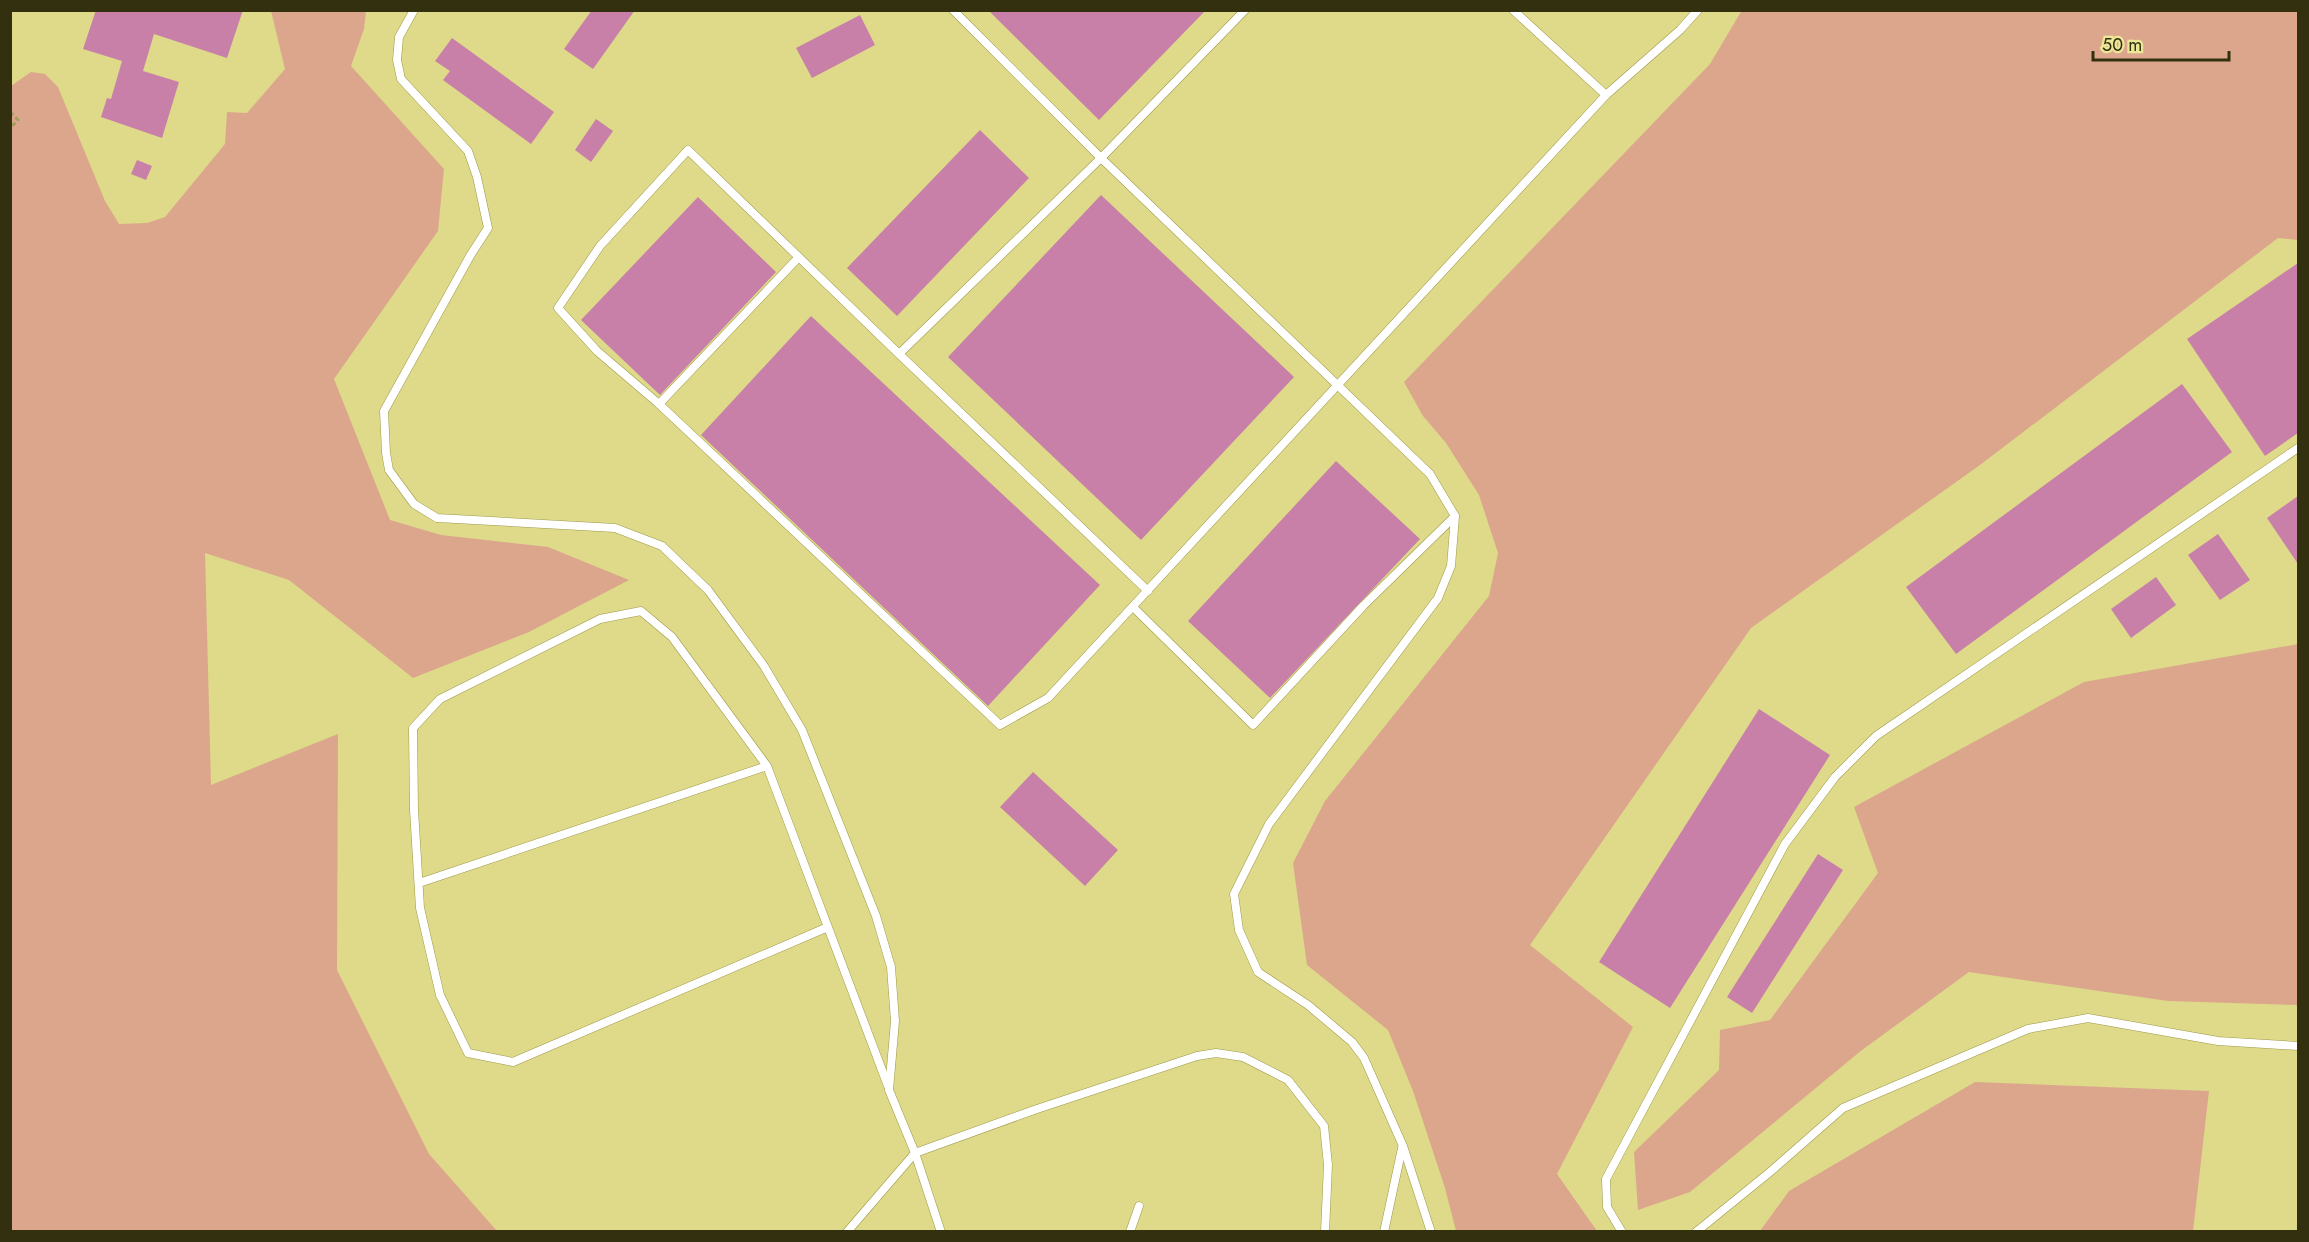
<svg xmlns="http://www.w3.org/2000/svg" width="2309" height="1242" font-family="Jost,sans-serif">
<style>
.green{fill:#dca68d}
.building{fill:#c880a8}
.lines{fill:none;stroke-linecap:round;stroke-linejoin:round}
.service-casing{stroke:#9e9949;stroke-width:9}
.path{stroke:#a19e5d;stroke-width:3;stroke-dasharray:4.5 3;stroke-linecap:butt}
.service{stroke:#fff;stroke-width:8}
</style>
<rect width="100%" height="100%" fill="#deda89"/>
<!-- green -->
<g class="green">
<polygon points="1742,10 2298,11 2298,240 2278,238 1980,465 1751,628 1530,945 1633,1027 1557,1174 1597,1231 1456,1231 1445,1188 1413,1091 1388,1030 1307,965 1293,863 1325,801 1489,596 1498,553 1479,495 1446,443 1423,416 1404,382 1710,64"/>
<polygon points="271,11 366,11 364,29 351,66 444,169 438,231 334,379 390,520 441,535 548,547 629,580 529,632 413,678 289,580 205,553 211,785 338,734 337,970 429,1154 497,1231 11,1231 11,86 31,72 45,74 58,87 105,201 119,224 147,223 165,217 225,144 227,112 247,113 285,69"/>
<polygon points="2298,644 2298,1005 2168,1001 1969,972 1862,1050 1690,1192 1638,1210 1634,1152 1719,1070 1720,1030 1770,1020 1878,873 1854,807 2084,682"/>
<polygon points="1975,1082 2209,1091 2193,1231 1760,1231 1789,1191"/>
</g>
<!-- building -->
<g class="building">
<polygon points="96,10 243,10 227,58 154,34 143,71 179,82 162,138 101,117 107,98 111,99 122,61 83,49"/>
<polygon points="592,10 635,10 593,69 564,49"/>
<polygon points="988,10 1206,10 1099,120"/>
<polygon points="860,15 875,45 812,78 796,48"/>
<polygon points="452,38 554,112 531,144 443,80 450,71 435,61"/>
<polygon points="596,119 613,131 591,162 575,150"/>
<polygon points="980,130 1029,178 897,316 847,268"/>
<polygon points="137,160 152,166 146,180 131,174"/>
<polygon points="1101,195 1294,377 1141,540 948,357"/>
<polygon points="698,197 776,272 660,395 581,320"/>
<polygon points="2298,263 2298,433 2265,456 2187,339"/>
<polygon points="811,316 1100,585 988,706 701,435"/>
<polygon points="2182,384 2232,452 1956,654 1906,587"/>
<polygon points="1336,461 1420,539 1270,698 1188,621"/>
<polygon points="2298,496 2298,564 2267,518"/>
<polygon points="2218,534 2250,580 2220,600 2188,555"/>
<polygon points="2156,577 2176,605 2131,638 2111,609"/>
<polygon points="1759,709 1830,755 1670,1008 1599,962"/>
<polygon points="1033,772 1118,850 1085,886 1000,807"/>
<polygon points="1818,854 1843,870 1752,1013 1727,997"/>
</g>
<g class="lines">
<!-- service casing -->
<g class="service-casing">
<g id="service">
<polyline points="414,10 399,37 397,60 401,79 468,151 477,177 488,228 470,256 384,411 386,453 389,470 414,504 437,518 615,528 662,546 708,590 764,666 802,730 876,916 891,967 895,1021 889,1090 915,1153 941,1232"/>
<polyline points="953,10 1101,158 1430,474 1455,516 1451,566 1438,598 1269,824 1234,894 1239,930 1258,972 1308,1005 1352,1042 1364,1058 1403,1146 1431,1232"/>
<polyline points="1513,10 1606,95"/>
<polyline points="899,354 688,150 600,246 558,308 597,351 659,404 1000,725 1048,698 1606,95 1680,30 1698,10"/>
<polyline points="659,404 798,258"/>
<polyline points="1148,591 899,354 1101,158 1245,10"/>
<polyline points="1133,607 1253,725 1364,605 1455,516"/>
<polyline points="419,883 767,766"/>
<polyline points="828,927 513,1062 468,1053 440,995 420,908 414,810 413,728 440,699 600,619 641,611 672,637 767,766 888,1086"/>
<polyline points="847,1232 915,1153 1037,1109 1197,1056 1216,1053 1243,1057 1288,1080 1324,1126 1328,1165 1325,1232"/>
<polyline points="1130,1232 1139,1206"/>
<polyline points="1384,1232 1402,1148"/>
<polyline points="1622,1232 1607,1207 1606,1179 1785,844 1835,777 1876,736 2298,448"/>
<polyline points="1696,1232 1770,1172 1843,1108 2028,1029 2088,1018 2218,1041 2298,1046"/>
</g>
</g>
<!-- path -->
<polyline class="path" points="10,112 18,120 10,128"/>
<!-- service -->
<use href="#service" class="service"/>
</g>
<!-- border -->
<rect width="2309" height="1242" fill="none" stroke="#32300e" stroke-width="24"/>
<!-- scale -->
<path d="M2093 51v9h136v-9" fill="none" stroke="#32300e" stroke-width="3"/>
<text x="2102" y="51" font-size="18" fill="#32300e" stroke="#ebe796" stroke-width="4.5" paint-order="stroke">50 m</text>
</svg>
